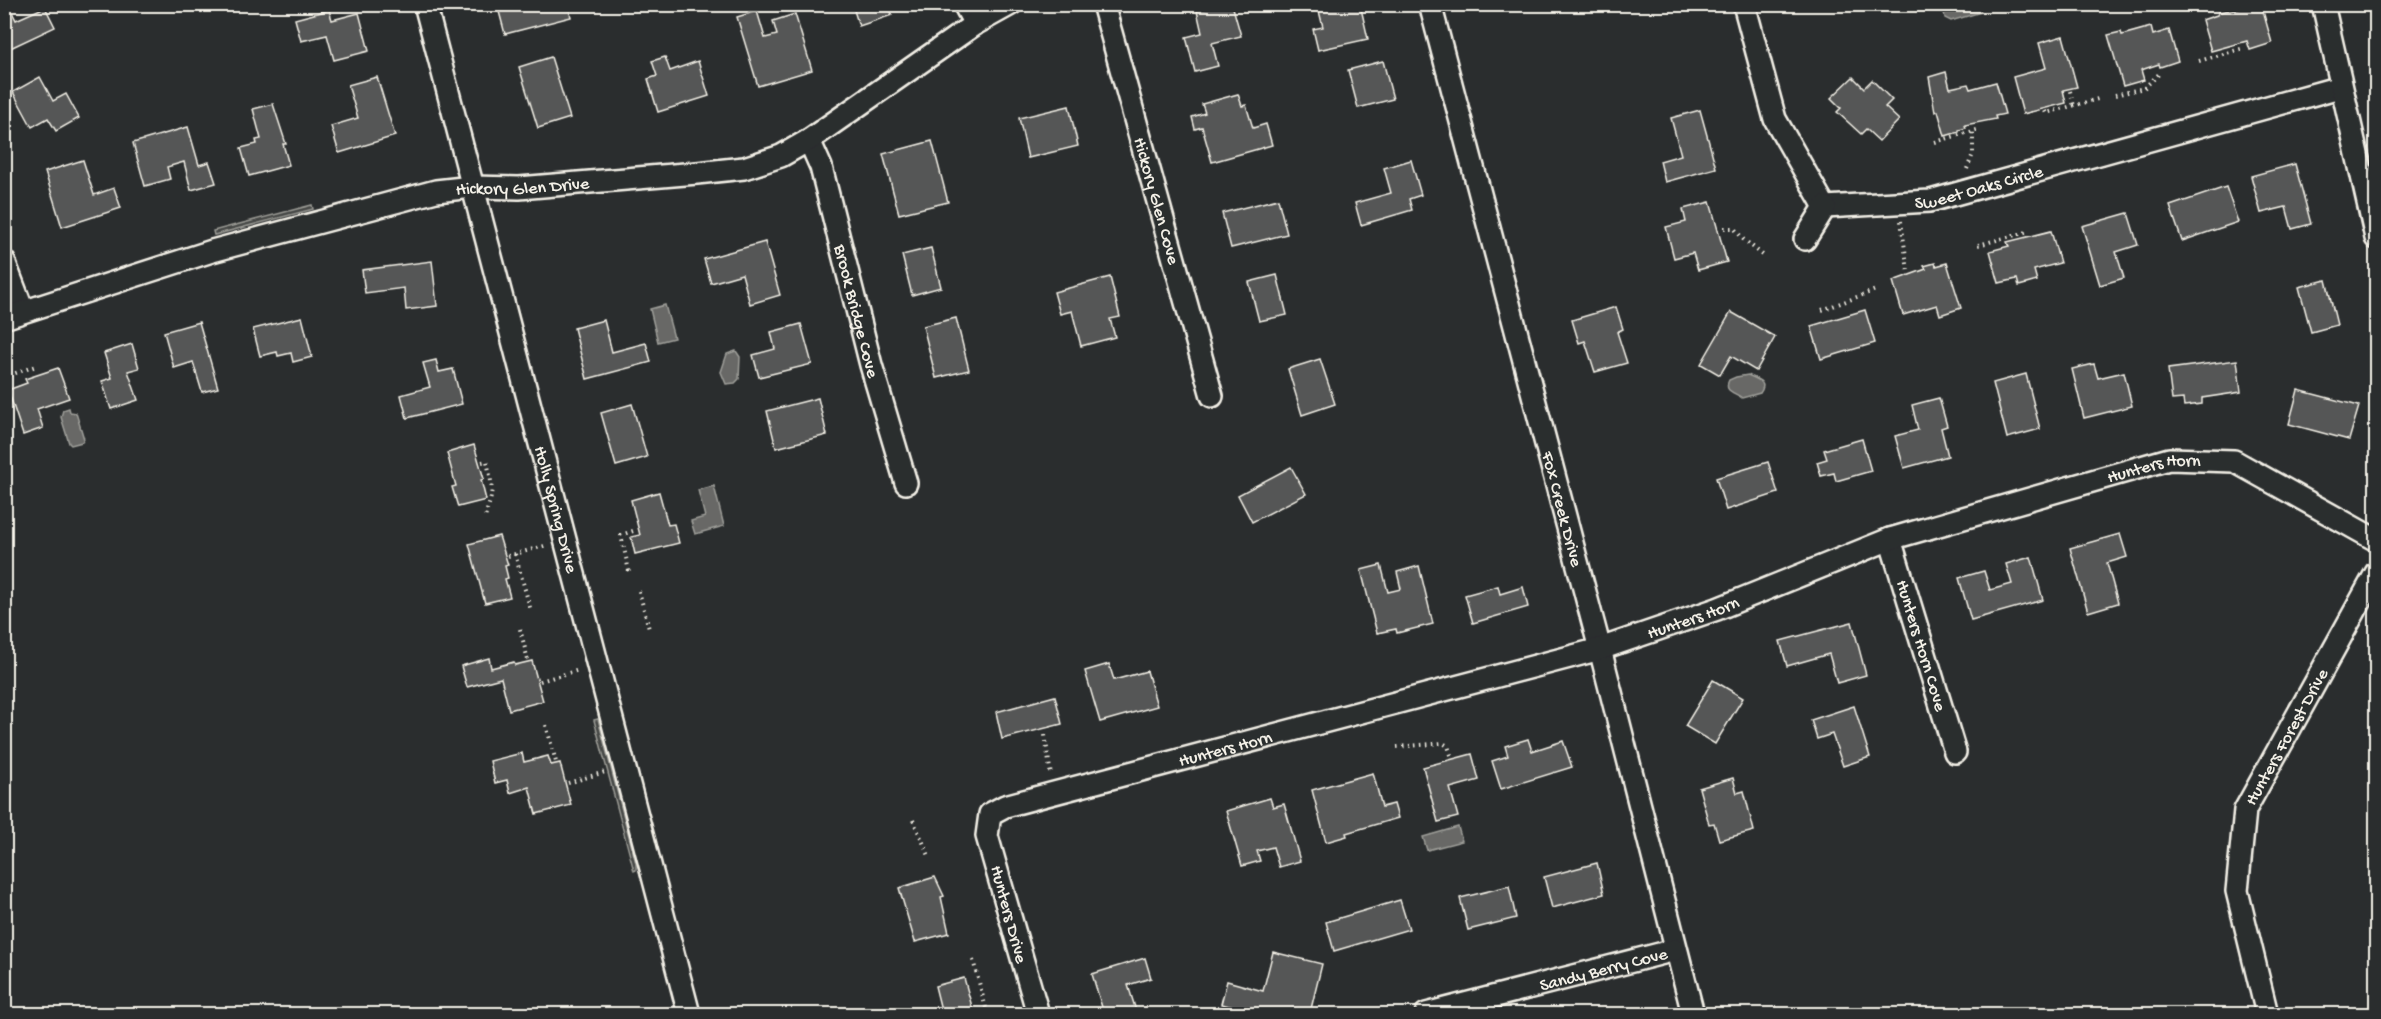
<svg xmlns="http://www.w3.org/2000/svg" width="2381" height="1019" font-family="'Gochi Hand',sans-serif">
<style>
.green{fill:#444645;stroke:#9c9c96;stroke-width:1.5}
.water{fill:#676866;stroke:#9f9f9a;stroke-width:1.5}
.building{fill:#555756;stroke:#f4f1e8;stroke-width:1.5}
.lines{fill:none;stroke-linecap:round;stroke-linejoin:round}
.minor-casing{stroke:#f4f1e8;stroke-width:26}
.path{stroke:#f4f1e8;stroke-width:4;stroke-dasharray:1.5 4.5;stroke-linecap:butt}
.minor{stroke:#2a2d2e;stroke-width:21}
.labels{text-anchor:middle;stroke-width:6;stroke-linejoin:round;paint-order:stroke}
.street-label{font-size:18px;fill:#f4f1e8;stroke:#2a2d2e}
</style>
<rect width="100%" height="100%" fill="#2a2d2e"/>
<filter id="ink" filterUnits="userSpaceOnUse"><feTurbulence type="fractalNoise" baseFrequency=".0167" numOctaves="2"/><feDisplacementMap in="SourceGraphic" scale="12" xChannelSelector="R" yChannelSelector="G"/><feConvolveMatrix kernelMatrix="1 2 1 2 8 2 1 2 1" color-interpolation-filters="sRGB"/></filter>
<g filter="url(#ink)">
<!-- green -->
<g class="green">
<polygon points="312,205 313,209 214,235 213,231"/>
<polygon points="598,719 636,863 636,870 634,871 594,720"/>
</g>
<!-- water -->
<g class="water">
<polygon points="1957,5 1979,5 1981,12 1951,21 1945,18 1944,12 1947,7"/>
<polygon points="665,305 674,338 658,342 650,309"/>
<polygon points="736,351 740,357 739,379 735,383 726,384 721,372 727,354"/>
<path d="M1748,375C1755,379 1769,381 1760,393L1742,398C1735,392 1723,392 1729,380L1736,377Z"/>
<polygon points="69,408 70,412 76,413 84,439 82,442 71,445 69,443 61,417 63,410"/>
<polygon points="714,486 724,526 695,534 691,521 705,517 698,490"/>
<polygon points="1458,827 1462,841 1427,850 1423,837"/>
</g>
<!-- building -->
<g class="building">
<polygon points="4,4 8,4 16,20 45,7 55,27 4,51"/>
<polygon points="497,4 529,4 530,8 542,4 568,4 571,17 505,34"/>
<polygon points="852,4 889,4 892,15 859,26"/>
<polygon points="1222,4 1232,4 1241,36 1212,43 1218,66 1195,72 1186,37 1202,33 1197,11"/>
<polygon points="1295,4 1360,4 1368,39 1318,50 1313,29 1323,27 1318,7 1297,12"/>
<polygon points="2242,4 2261,4 2272,43 2250,50 2247,41 2211,51 2202,20 2217,15 2219,12 2243,8"/>
<polygon points="329,10 332,20 359,13 369,51 334,60 327,35 301,41 295,19"/>
<polygon points="757,11 765,38 777,35 773,21 795,14 812,70 758,86 737,17"/>
<polygon points="2151,27 2153,35 2169,30 2178,61 2160,67 2159,64 2141,70 2144,80 2123,86 2108,35 2121,32 2122,35"/>
<polygon points="2063,36 2077,87 2063,90 2066,103 2023,114 2013,77 2046,68 2039,43"/>
<polygon points="551,57 570,118 538,128 519,67"/>
<polygon points="665,57 670,71 698,61 709,96 658,112 648,79 657,76 652,61"/>
<polygon points="1383,61 1393,99 1358,108 1348,70"/>
<polygon points="1946,72 1950,88 1968,84 1970,89 1996,82 2005,114 1995,116 1996,119 1965,125 1966,128 1959,130 1959,132 1945,136 1938,111 1935,112 1929,77"/>
<polygon points="40,77 53,101 66,94 79,118 56,131 48,118 32,127 13,92"/>
<polygon points="377,77 395,136 339,153 331,126 358,118 348,85"/>
<polygon points="1853,77 1864,88 1872,80 1892,100 1885,107 1899,120 1879,141 1866,129 1861,134 1837,112 1841,108 1831,98"/>
<polygon points="1238,94 1242,106 1246,105 1253,128 1266,124 1272,145 1212,162 1202,127 1195,129 1192,117 1205,113 1202,104"/>
<polygon points="273,104 286,144 283,144 289,165 249,176 241,148 257,144 256,140 261,139 253,109"/>
<polygon points="1069,106 1078,146 1028,158 1019,118"/>
<polygon points="1700,110 1716,168 1665,182 1660,161 1681,155 1671,118"/>
<polygon points="188,127 199,165 209,162 216,183 191,190 184,162 167,167 170,179 145,186 133,143"/>
<polygon points="932,141 948,202 899,214 883,154"/>
<polygon points="83,160 94,195 114,188 121,208 62,227 45,172"/>
<polygon points="1411,160 1421,195 1409,199 1412,210 1361,225 1355,203 1391,193 1384,168"/>
<polygon points="2295,164 2311,224 2292,229 2286,207 2261,213 2251,176"/>
<polygon points="2226,187 2238,222 2182,241 2170,206"/>
<polygon points="1278,199 1287,234 1231,248 1222,213"/>
<polygon points="1710,202 1727,262 1698,270 1693,253 1674,258 1666,227 1686,222 1683,209"/>
<polygon points="2128,213 2138,245 2116,252 2124,278 2100,285 2082,226"/>
<polygon points="2051,231 2060,263 2034,270 2037,281 2019,286 2017,279 1999,283 1990,251 2009,246 2007,242"/>
<polygon points="765,242 780,295 750,304 742,274 711,283 704,259"/>
<polygon points="931,248 941,287 912,295 902,255"/>
<polygon points="432,261 437,306 406,310 404,288 365,293 362,270"/>
<polygon points="1935,263 1936,266 1947,263 1961,308 1940,315 1937,305 1903,315 1893,281 1926,269 1924,266"/>
<polygon points="1277,275 1287,315 1259,321 1249,282"/>
<polygon points="1110,277 1120,317 1110,319 1115,337 1081,346 1072,311 1060,314 1054,292"/>
<polygon points="2326,280 2337,325 2311,332 2299,287"/>
<polygon points="1616,307 1623,329 1617,332 1627,363 1595,372 1585,341 1579,343 1572,320"/>
<polygon points="1865,310 1875,343 1821,359 1811,326"/>
<polygon points="1731,312 1775,337 1756,371 1731,356 1720,375 1701,364"/>
<polygon points="302,317 312,357 293,362 291,353 278,356 277,352 260,356 253,329"/>
<polygon points="956,318 969,370 936,378 923,326"/>
<polygon points="604,320 612,352 646,343 651,362 587,379 574,328"/>
<polygon points="199,322 218,388 202,392 193,362 174,368 164,332"/>
<polygon points="801,324 812,364 759,377 753,355 775,349 771,332"/>
<polygon points="132,344 139,368 128,371 138,400 111,409 102,381 112,378 104,353"/>
<polygon points="1320,359 1335,404 1302,415 1288,369"/>
<polygon points="436,360 439,372 453,369 462,404 407,418 401,395 430,387 423,363"/>
<polygon points="2237,360 2241,392 2202,398 2202,404 2184,406 2183,399 2172,400 2168,369"/>
<polygon points="2094,364 2098,378 2124,372 2132,406 2084,418 2072,369"/>
<polygon points="58,368 69,398 37,409 43,428 23,435 8,390 27,383 25,379"/>
<polygon points="2026,374 2040,429 2007,438 1993,383"/>
<polygon points="2298,390 2359,406 2349,440 2289,424"/>
<polygon points="818,398 827,435 776,448 767,411"/>
<polygon points="1939,398 1947,426 1941,428 1948,456 1904,468 1895,436 1918,430 1912,405"/>
<polygon points="632,404 647,457 616,466 601,413"/>
<polygon points="1862,439 1871,471 1836,481 1834,473 1821,476 1817,462 1827,459 1824,450"/>
<polygon points="474,445 484,479 481,480 486,500 458,507 452,487 456,486 447,453"/>
<polygon points="1768,462 1778,493 1726,510 1716,478"/>
<polygon points="1291,467 1306,494 1252,522 1238,495"/>
<polygon points="659,492 668,525 674,524 679,543 635,554 631,537 640,535 631,500"/>
<polygon points="2120,534 2127,557 2107,563 2118,603 2088,612 2070,548"/>
<polygon points="499,536 508,565 505,566 508,578 505,579 510,597 485,603 469,544"/>
<polygon points="2031,557 2043,600 1971,620 1959,578 1984,571 1990,590 2012,584 2006,564"/>
<polygon points="1381,565 1388,592 1401,589 1397,572 1419,566 1433,624 1397,633 1396,629 1377,633 1361,570"/>
<polygon points="1498,586 1500,594 1523,587 1528,607 1473,623 1465,595"/>
<polygon points="1852,622 1866,675 1837,683 1829,654 1787,666 1780,641"/>
<polygon points="489,658 491,668 514,662 515,665 532,661 543,701 509,710 501,678 467,687 461,666"/>
<polygon points="1109,664 1114,680 1147,671 1157,706 1100,722 1085,671"/>
<polygon points="1713,680 1743,698 1715,744 1685,726"/>
<polygon points="1055,696 1062,724 1002,739 996,712"/>
<polygon points="1854,706 1870,757 1843,766 1832,734 1817,739 1811,720"/>
<polygon points="1528,739 1532,751 1563,741 1572,767 1501,789 1492,761 1508,756 1505,746"/>
<polygon points="522,753 524,762 548,756 551,765 560,763 571,805 536,814 529,787 510,793 507,780 495,783 490,761"/>
<polygon points="1472,754 1479,780 1450,788 1458,817 1438,822 1423,767"/>
<polygon points="1373,773 1382,807 1394,804 1398,818 1346,833 1347,836 1326,842 1312,790"/>
<polygon points="1733,778 1737,793 1744,791 1754,831 1719,840 1714,823 1709,824 1699,788"/>
<polygon points="1270,798 1273,807 1284,804 1300,861 1279,867 1273,847 1257,851 1260,861 1242,866 1226,811"/>
<polygon points="1597,863 1604,894 1552,908 1544,877"/>
<polygon points="935,877 944,896 941,897 949,933 915,942 899,888"/>
<polygon points="1509,886 1516,918 1468,930 1460,898"/>
<polygon points="1400,900 1409,929 1334,951 1326,922"/>
<polygon points="1273,952 1322,964 1310,1013 1293,1009 1292,1014 1263,1014 1221,1004 1227,981 1263,991"/>
<polygon points="1145,958 1151,978 1128,985 1137,1014 1104,1014 1092,974"/>
<polygon points="964,978 974,1014 942,1014 935,986"/>
</g>
<g class="lines">
<!-- minor casing -->
<g class="minor-casing">
<g id="minor">
<path id="s1" d="M425,4L689,1014"/>
<polyline points="964,4 975,24"/>
<path id="s2" d="M1103,4L1212,396"/>
<path id="s3" d="M1430,4L1600,649L1693,1014"/>
<path id="s4" d="M1744,4L1775,119L1825,207L1930,201L2340,87"/>
<polyline points="2323,4 2376,238"/>
<path id="s5" d="M809,140L821,167L871,365L906,483"/>
<polyline points="1805,239 1825,207"/>
<polyline points="4,261 23,311"/>
<path id="s6" d="M4,318L212,251L436,191L472,187L519,188L697,173L744,168L781,156L809,140L975,24L1011,4"/>
<path id="s7" d="M1890,539L1955,752"/>
<path id="s8" d="M1038,1014L987,836L990,814L1005,806L1600,649L1717,609L1890,539L2169,459L2234,461L2376,540"/>
<path id="s9" d="M1426,1014L1675,950"/>
<path id="s10" d="M2267,1014L2237,891L2245,810L2376,573"/>
</g>
</g>
<!-- path -->
<g class="path">
<polyline points="2199,61 2244,48"/>
<polyline points="2070,91 2074,106"/>
<polyline points="2115,95 2144,88 2159,74"/>
<polyline points="2045,111 2046,113 2098,99"/>
<polyline points="1935,142 1980,129"/>
<polyline points="1967,169 1973,154 1973,132"/>
<polyline points="1901,221 1908,271"/>
<polyline points="1724,228 1734,228 1743,239 1764,256"/>
<polyline points="1978,245 2027,232"/>
<polyline points="1822,310 1876,290"/>
<polyline points="4,377 36,366"/>
<path d="M482,462L487,461C489,472 493,484 491,496C490,504 486,510 485,520"/>
<polyline points="515,554 531,611"/>
<polyline points="508,556 548,545"/>
<polyline points="629,571 621,535 636,530"/>
<polyline points="639,591 649,629"/>
<polyline points="520,629 528,660"/>
<polyline points="540,681 579,670"/>
<polyline points="546,725 556,762"/>
<polyline points="1045,735 1051,776"/>
<polyline points="1397,747 1443,743 1448,746 1451,755"/>
<polyline points="568,783 605,772"/>
<polyline points="913,820 930,858"/>
<polyline points="973,960 987,1012"/>
</g>
<!-- minor -->
<use href="#minor" class="minor"/>
</g>
</g>
<g class="labels">
<!-- street labels -->
<g class="street-label">
<text dy="6" stroke="none"><textPath href="#s6" startOffset="537">Hickory Glen Drive</textPath></text>
<text dy="6" stroke="none"><textPath href="#s4" startOffset="376">Sweet Oaks Circle</textPath></text>
<text dy="6" stroke="none"><textPath href="#s2" startOffset="204">Hickory Glen Cove</textPath></text>
<text dy="6" stroke="none"><textPath href="#s5" startOffset="178">Brook Bridge Cove</textPath></text>
<text dy="6" stroke="none"><textPath href="#s8" startOffset="1424">Hunters Horn</textPath></text>
<text dy="6" stroke="none"><textPath href="#s1" startOffset="522">Holly Spring Drive</textPath></text>
<text dy="6" stroke="none"><textPath href="#s3" startOffset="522">Fox Creek Drive</textPath></text>
<text dy="6" stroke="none"><textPath href="#s8" startOffset="938">Hunters Horn</textPath></text>
<text dy="6" stroke="none"><textPath href="#s7" startOffset="111">Hunters Horn Cove</textPath></text>
<text dy="6" stroke="none"><textPath href="#s10" startOffset="292">Hunters Forest Drive</textPath></text>
<text dy="6" stroke="none"><textPath href="#s8" startOffset="452">Hunters Horn</textPath></text>
<text transform="translate(1010 914) rotate(75)" y="6">Hunters Drive</text>
<text dy="6" stroke="none"><textPath href="#s9" startOffset="183">Sandy Berry Cove</textPath></text>
</g>
</g>
<!-- margin -->
<rect width="2381" height="1019" fill="none" stroke="#2a2d2e" stroke-width="24"/>
<rect x="12" y="12" width="2357" height="995" fill="none" stroke="#f4f1e8" stroke-width="2" filter="url(#ink)"/>
</svg>
